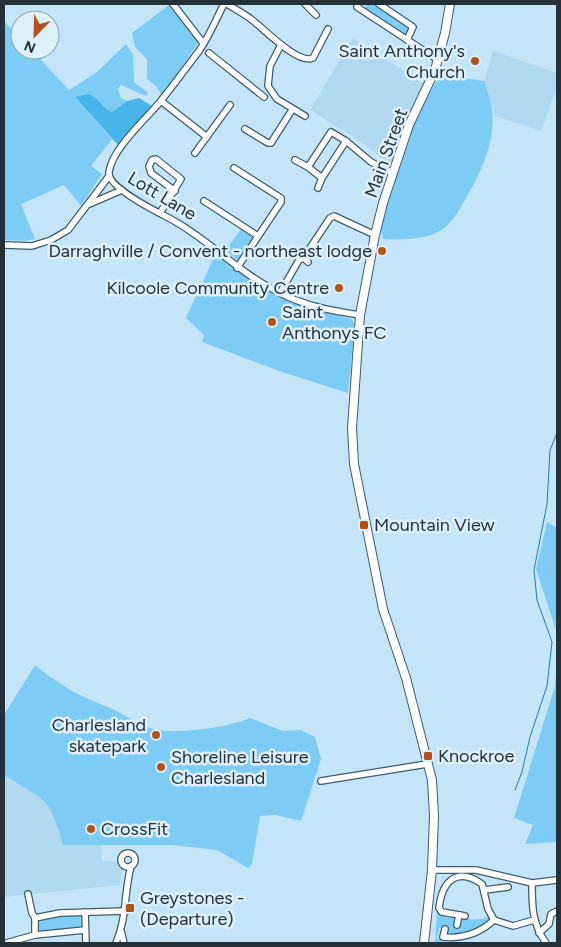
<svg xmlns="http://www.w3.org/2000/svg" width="561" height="947" font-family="Figtree,sans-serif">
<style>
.built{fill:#b0d9ef}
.green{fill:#7dccf5}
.forest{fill:#47b5e9}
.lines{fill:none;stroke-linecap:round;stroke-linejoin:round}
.stream{stroke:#237a9f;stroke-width:1}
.minor-casing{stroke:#3e5c6c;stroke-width:8}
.secondary-casing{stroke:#3e5c6c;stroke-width:10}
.minor{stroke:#fff;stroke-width:5.5}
.secondary{stroke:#fff;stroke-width:8}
.poi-dot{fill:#b45118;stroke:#dcf0fc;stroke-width:2}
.labels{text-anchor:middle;stroke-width:5;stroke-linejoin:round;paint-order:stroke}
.poi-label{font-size:18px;fill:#243138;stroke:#dcf0fc;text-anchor:start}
.street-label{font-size:18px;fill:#243138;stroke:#dcf0fc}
</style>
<rect width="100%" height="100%" fill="#c4e5f8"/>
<!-- built -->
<g class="built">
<polygon points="353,38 424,84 390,164 361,142 310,110"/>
<polygon points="493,51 557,73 557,87 541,131 495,116 484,82"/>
<polygon points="4,775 31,790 50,806 53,814 93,844 101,844 102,860 116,862 122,869 120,885 4,897"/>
</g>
<!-- green -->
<g class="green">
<polygon points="366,4 374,4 409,28 407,35 405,35 365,10"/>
<polygon points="169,5 198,43 162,96 156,86 147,79 147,59 135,47 132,33"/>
<polygon points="4,21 20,38 20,50 32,50 69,90 97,72 126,44 133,54 134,82 148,93 146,96 121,85 118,89 121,98 127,101 112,112 75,97 112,139 91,166 102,174 81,206 64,185 21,204 35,239 24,241 4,240"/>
<path d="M446,75L484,81C487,90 491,101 492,110C496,141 481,172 466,198C460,208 453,222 443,229C428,240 401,240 383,239C373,210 421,104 440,76Z"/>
<polygon points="242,228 253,238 238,260 225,251"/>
<path d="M215,255C262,290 296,305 352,319L355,325L348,393L282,372L202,342L204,335L186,318Z"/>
<polygon points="547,522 557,528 557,633 536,569"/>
<polygon points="557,664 557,842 525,844 533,825 514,818 555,686"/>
<path d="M35,665C51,678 67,689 86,698C96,703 108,706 118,712C132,719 143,728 159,730C180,734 230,727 250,718L283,731L301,730L315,737L321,759L301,821L275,815L260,816L252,864L248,868L217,850L172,845H63C50,796 44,800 4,775V715Z"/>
<polygon points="437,912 444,917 457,919 460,925 462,920 483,919 489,916 491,922 467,934 449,935 447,929 439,928 438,930 443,931 438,932 437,939 441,940 441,943 435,942"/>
<polygon points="79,914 82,916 81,927 45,931 44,933 37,931 36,922 39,918"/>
</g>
<!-- forest -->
<path class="forest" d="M88,94C101,99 101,108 112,112L127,101L139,98L152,106L119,146L75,97Z"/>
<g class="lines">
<!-- stream -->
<polyline class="stream" points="515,790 522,772 530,737 547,686 552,642 537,600 534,570 547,504 550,450 557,433"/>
<!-- minor casing -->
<g class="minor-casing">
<g id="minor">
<polyline points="173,4 203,43"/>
<path d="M224,4C216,19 209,37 199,51C186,68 173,86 160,102C145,120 112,149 109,172C107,187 155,211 167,217C208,238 238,273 280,293C305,306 333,311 360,315"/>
<path d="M227,4C235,9 243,13 251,19C263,28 298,65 313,58L328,29"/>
<polyline points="305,4 316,15"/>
<polyline points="358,4 357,7 438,60"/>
<polyline points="379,4 413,27 407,40"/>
<polyline points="281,45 270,66 268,86 277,99 305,116"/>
<polyline points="209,53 264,97"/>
<polyline points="161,101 207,137"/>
<polyline points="245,129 268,143 271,143 292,110"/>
<polyline points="346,141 371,162 393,173"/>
<polyline points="195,153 230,105"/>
<polyline points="295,160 308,167"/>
<polyline points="234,168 281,198 281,202 237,268"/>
<polyline points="318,188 322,178 346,141 331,132 308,167 322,178"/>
<polyline points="204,201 258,236"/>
<polyline points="88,204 109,176"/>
<polyline points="160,213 181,179 156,159 152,160 149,166 151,173 175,191"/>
<polyline points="4,245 32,246 51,240 68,230 87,205 122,190"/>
<polyline points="310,248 330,218 334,216 375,235"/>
<polyline points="280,293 299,260 304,258 308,262"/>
<polyline points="321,781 427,764"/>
<circle cx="128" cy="860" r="7"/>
<polyline points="432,870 476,870 532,883 557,880"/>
<path d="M532,883C532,905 532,924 546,943"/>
<polyline points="485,890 508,887"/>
<polyline points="28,894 32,913 35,918 35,935 85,930"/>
<polyline points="85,912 86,943"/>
<path d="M465,916L442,912L439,908C442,882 456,866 482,884L488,909L494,920L513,926L534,920"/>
<polyline points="35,918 60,913 126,911"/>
<polyline points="457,925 459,915"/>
<path d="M445,929L443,937C463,939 479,934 494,920"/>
<polyline points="121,931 124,943"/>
<polyline points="539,933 549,924 551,914 557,911"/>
<polyline points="6,943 35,935"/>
<path d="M116,943C127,918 124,892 131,866"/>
</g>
</g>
<!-- secondary casing -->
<g class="secondary-casing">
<polyline id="secondary" points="424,943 432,870 434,816 432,780 406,678 383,609 354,464 352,428 360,315 375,235 383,203 409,125 435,70 445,33 450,4"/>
</g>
<!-- minor -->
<use href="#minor" class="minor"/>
<!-- secondary -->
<use href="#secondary" class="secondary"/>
</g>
<!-- markers -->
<g class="poi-dot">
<circle cx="475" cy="61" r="5"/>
<circle cx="382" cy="251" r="5"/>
<circle cx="339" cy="288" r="5"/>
<circle cx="272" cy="322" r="5"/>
<rect x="359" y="520" width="10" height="10" rx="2.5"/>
<circle cx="156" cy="735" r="5"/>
<rect x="423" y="751" width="10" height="10" rx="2.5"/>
<circle cx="161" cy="767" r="5"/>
<circle cx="91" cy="829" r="5"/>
<rect x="125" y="903" width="10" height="10" rx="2.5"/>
</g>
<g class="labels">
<!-- poi labels -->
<g class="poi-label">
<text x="465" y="57" text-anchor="end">Saint Anthony's<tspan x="465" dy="21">Church</tspan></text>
<text x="372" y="257" text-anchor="end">Darraghville / Convent - northeast lodge</text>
<text x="329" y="294" text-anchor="end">Kilcoole Community Centre</text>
<text x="282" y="318">Saint<tspan x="282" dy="21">Anthonys FC</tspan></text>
<text x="374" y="531">Mountain View</text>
<text x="146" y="731" text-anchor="end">Charlesland<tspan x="146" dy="21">skatepark</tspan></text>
<text x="438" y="762">Knockroe</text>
<text x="171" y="763">Shoreline Leisure<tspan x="171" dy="21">Charlesland</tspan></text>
<text x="101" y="835">CrossFit</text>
<text x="140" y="904">Greystones -<tspan x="140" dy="21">(Departure)</tspan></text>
</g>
<!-- street labels -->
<g class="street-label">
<text transform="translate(386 153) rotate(-70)" y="6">Main Street</text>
<text transform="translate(162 196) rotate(31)" y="6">Lott Lane</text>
</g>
</g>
<!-- border -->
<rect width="561" height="947" fill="none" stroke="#243138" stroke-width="10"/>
<!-- north arrow -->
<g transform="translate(35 35) rotate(203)"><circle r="24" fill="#dcf0fc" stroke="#92a4ae"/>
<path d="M0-4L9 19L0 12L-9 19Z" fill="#b45118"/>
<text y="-8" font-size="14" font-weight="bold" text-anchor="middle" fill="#243138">N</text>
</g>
</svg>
